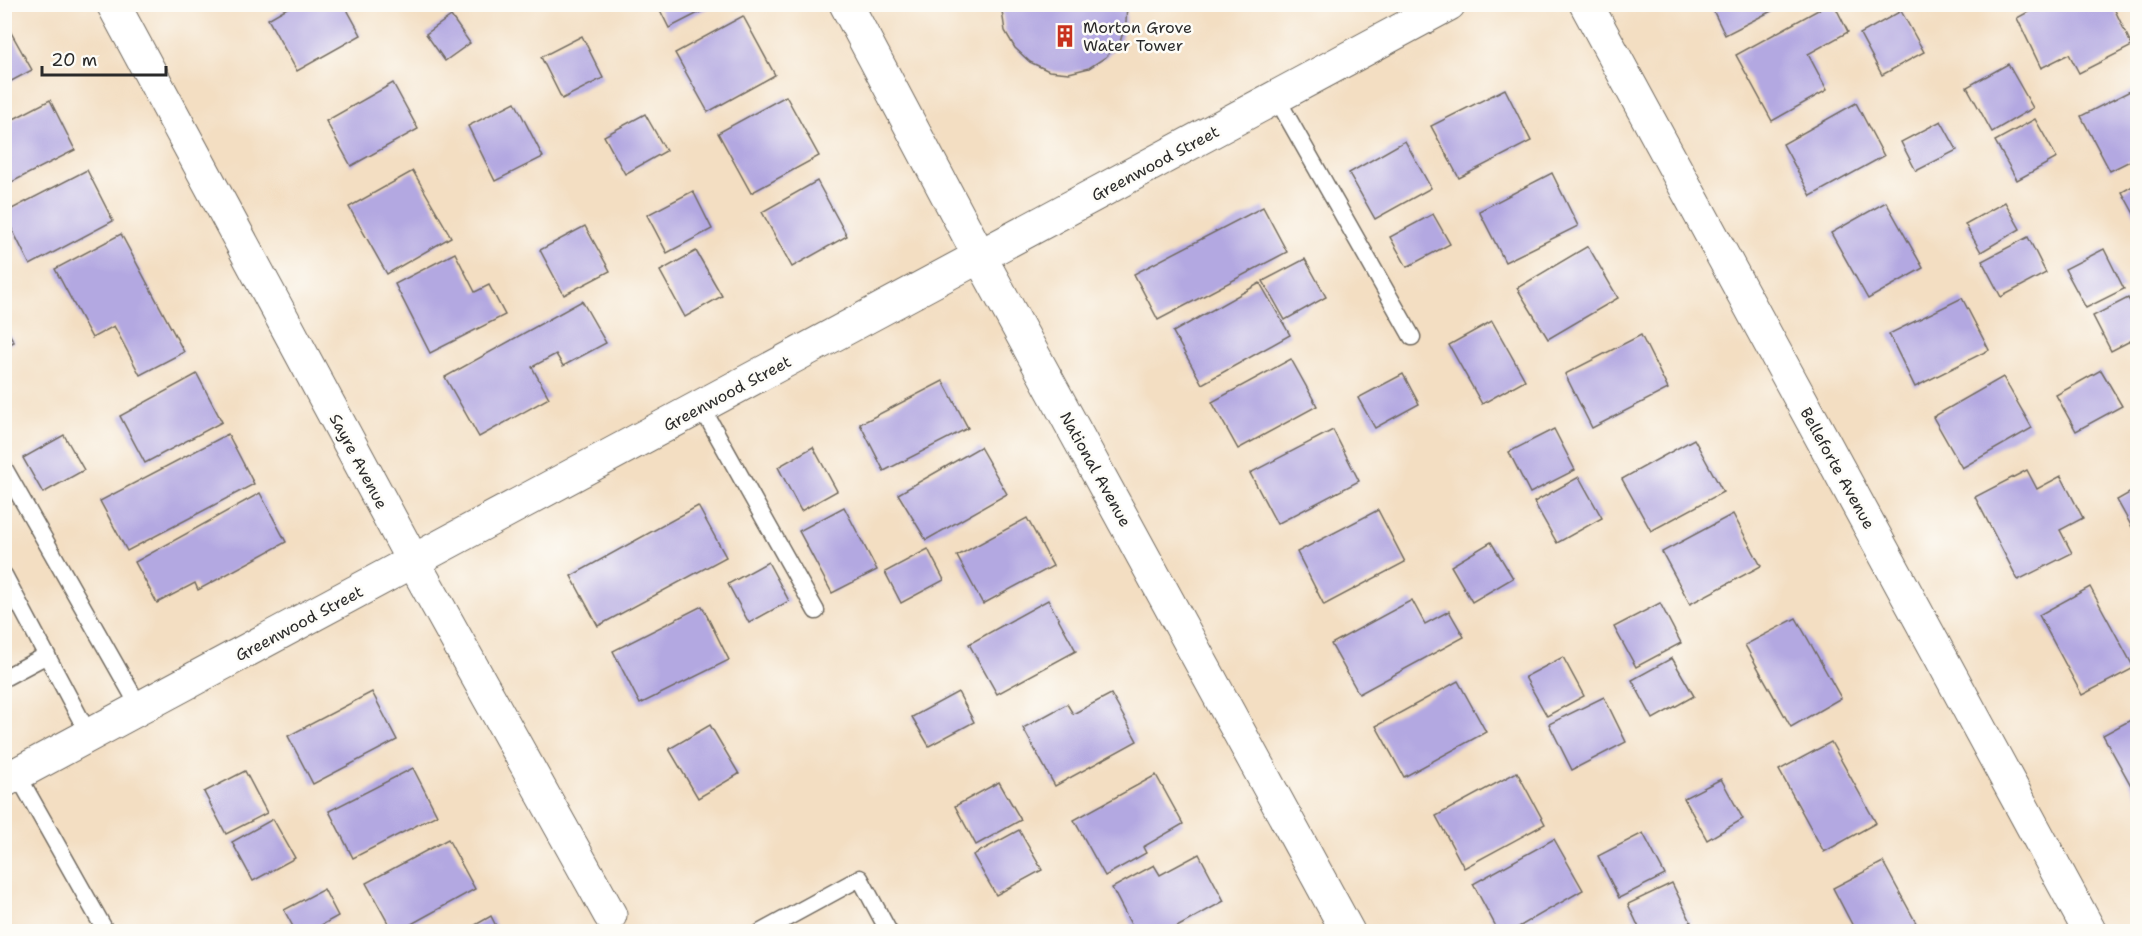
<svg xmlns="http://www.w3.org/2000/svg" width="2142" height="936" font-family="'Shantell Sans',sans-serif">
<style>
.building{fill:#b3a8e1}
.lines{fill:none;stroke-linecap:round;stroke-linejoin:round}
.service-casing{stroke:#716a60;stroke-width:19}
.minor-casing{stroke:#716a60;stroke-width:35}
.service{stroke:#fff;stroke-width:16}
.minor{stroke:#fff;stroke-width:33}
.labels{text-anchor:middle;stroke-width:5;stroke-linejoin:round;paint-order:stroke}
.poi-label{font-size:16px;fill:#2b2b2b;stroke:#fdfcf7;text-anchor:start}
.street-label{font-size:16px;fill:#2b2b2b;stroke:#fdfcf7}
</style>
<rect width="100%" height="100%" fill="#fdfcf7"/>
<filter id="ink" filterUnits="userSpaceOnUse"><feTurbulence type="fractalNoise" baseFrequency=".0167" numOctaves="2"/><feDisplacementMap in="SourceGraphic" scale="12" xChannelSelector="R" yChannelSelector="G"/><feConvolveMatrix kernelMatrix="1 2 1 2 8 2 1 2 1" color-interpolation-filters="sRGB"/></filter>
<filter id="wash" filterUnits="userSpaceOnUse"><feTurbulence type="fractalNoise" baseFrequency=".008" numOctaves="4" result="noise"/><feDisplacementMap in="SourceGraphic" scale="24" xChannelSelector="R" yChannelSelector="G"/><feGaussianBlur stdDeviation="1.35" result="paint"/><feColorMatrix in="noise" values="0 0 0 0 0 0 0 0 0 0 0 0 0 0 0 0 0 1.4 0 .05"/><feComposite in="paint" operator="in"/></filter>
<g filter="url(#wash)">
<rect width="100%" height="100%" fill="#f3dec2"/>
<g id="blocks">
<!-- building -->
<g class="building">
<polygon points="294,4 344,4 361,35 297,71 268,19"/>
<polygon points="657,4 716,4 669,28"/>
<polygon points="1003,4 1127,4 1126,22 1120,42 1106,57 1089,68 1069,73 1049,71 1030,62 1015,48 1005,31 1002,11"/>
<polygon points="1710,4 1785,4 1725,35"/>
<polygon points="1829,4 1834,4 1848,32 1808,54 1827,90 1772,121 1736,55"/>
<polygon points="2043,4 2112,4 2132,46 2079,73 2069,54 2041,68 2017,18"/>
<polygon points="1901,11 1924,52 1882,75 1860,34"/>
<polygon points="451,16 470,43 445,61 426,34"/>
<polygon points="743,16 775,75 708,112 675,53"/>
<polygon points="4,20 32,70 4,85"/>
<polygon points="582,36 603,78 562,99 541,57"/>
<polygon points="2008,64 2033,108 1992,132 1967,87"/>
<polygon points="393,83 418,129 351,166 326,121"/>
<polygon points="2138,87 2138,157 2110,171 2081,116"/>
<polygon points="1505,89 1531,141 1459,178 1431,126"/>
<polygon points="786,96 819,156 751,193 718,133"/>
<polygon points="50,100 75,150 4,186 4,124"/>
<polygon points="515,102 543,157 495,181 468,126"/>
<polygon points="1856,103 1884,156 1811,196 1783,144"/>
<polygon points="645,114 666,151 625,174 604,136"/>
<polygon points="2035,119 2057,158 2017,180 1995,141"/>
<polygon points="1941,121 1957,150 1916,171 1901,142"/>
<polygon points="1405,141 1431,188 1375,219 1349,173"/>
<polygon points="87,170 113,221 30,265 4,213"/>
<polygon points="413,171 451,237 387,274 349,207"/>
<polygon points="1552,173 1578,226 1505,262 1479,211"/>
<polygon points="817,181 847,236 792,267 762,212"/>
<polygon points="2138,183 2138,221 2122,192"/>
<polygon points="693,191 712,229 667,253 647,215"/>
<polygon points="1886,202 1923,268 1868,299 1831,233"/>
<polygon points="2005,202 2020,229 1981,252 1965,224"/>
<polygon points="1263,207 1287,252 1158,320 1134,274"/>
<polygon points="1433,214 1450,244 1407,267 1390,237"/>
<polygon points="585,226 610,271 564,295 540,250"/>
<polygon points="121,234 184,352 140,375 114,326 92,338 55,269"/>
<polygon points="2028,237 2046,273 2001,297 1982,261"/>
<polygon points="1588,246 1618,298 1548,339 1517,288"/>
<polygon points="2104,249 2124,289 2086,308 2065,269"/>
<polygon points="696,251 722,296 685,317 660,271"/>
<polygon points="455,253 475,292 489,285 505,315 430,353 395,284"/>
<polygon points="1305,259 1326,297 1285,320 1263,281"/>
<polygon points="1260,283 1290,335 1202,384 1173,332"/>
<polygon points="1962,298 1989,350 1915,387 1889,334"/>
<polygon points="2128,298 2138,315 2138,337 2111,351 2093,316"/>
<polygon points="582,301 606,343 563,366 556,354 532,367 549,398 479,437 445,377"/>
<polygon points="1492,321 1525,380 1482,404 1449,345"/>
<polygon points="4,325 14,342 4,347"/>
<polygon points="1641,335 1668,389 1592,428 1565,374"/>
<polygon points="1291,359 1317,406 1238,449 1212,402"/>
<polygon points="2101,370 2122,406 2076,431 2056,395"/>
<polygon points="197,374 222,422 145,463 120,416"/>
<polygon points="1403,374 1419,404 1375,428 1358,398"/>
<polygon points="2003,377 2032,428 1962,468 1933,417"/>
<polygon points="943,381 968,428 884,471 860,424"/>
<polygon points="1554,429 1575,470 1530,493 1509,452"/>
<polygon points="1333,430 1359,481 1277,524 1250,473"/>
<polygon points="228,434 254,484 127,551 100,501"/>
<polygon points="64,435 84,470 43,493 23,458"/>
<polygon points="1694,439 1723,492 1651,531 1622,479"/>
<polygon points="813,447 837,491 801,511 778,467"/>
<polygon points="980,447 1007,494 926,540 898,494"/>
<polygon points="2027,470 2037,489 2061,476 2083,518 2060,530 2072,553 2018,580 1975,497"/>
<polygon points="1579,477 1602,518 1557,543 1534,502"/>
<polygon points="2138,488 2138,538 2117,500"/>
<polygon points="260,493 286,542 198,590 195,583 157,603 135,562"/>
<polygon points="698,506 726,557 598,626 571,576"/>
<polygon points="844,507 877,570 832,593 799,531"/>
<polygon points="1378,510 1405,562 1324,605 1297,552"/>
<polygon points="1733,514 1761,566 1690,604 1662,552"/>
<polygon points="1027,518 1053,566 983,604 957,556"/>
<polygon points="1491,542 1513,578 1472,602 1451,566"/>
<polygon points="928,549 944,580 901,603 885,572"/>
<polygon points="768,562 789,601 749,623 728,584"/>
<polygon points="2090,587 2134,668 2082,695 2039,615"/>
<polygon points="1048,600 1076,651 997,694 969,644"/>
<polygon points="1412,600 1425,624 1449,611 1464,637 1359,694 1331,644"/>
<polygon points="1660,603 1681,643 1636,667 1614,627"/>
<polygon points="702,606 729,660 640,704 613,651"/>
<polygon points="1796,618 1841,698 1791,727 1745,645"/>
<polygon points="1563,657 1584,696 1547,716 1525,677"/>
<polygon points="1672,658 1694,696 1653,719 1632,680"/>
<polygon points="1458,681 1486,732 1404,777 1376,726"/>
<polygon points="372,692 397,740 313,784 288,736"/>
<polygon points="958,692 974,722 929,746 912,717"/>
<polygon points="1111,694 1137,741 1055,786 1023,728 1067,704 1073,714"/>
<polygon points="1604,697 1626,742 1572,770 1549,724"/>
<polygon points="2138,716 2138,798 2103,735"/>
<polygon points="710,725 739,774 698,798 669,749"/>
<polygon points="1831,742 1876,823 1824,852 1779,770"/>
<polygon points="413,768 437,815 353,858 329,811"/>
<polygon points="245,771 267,813 226,834 204,792"/>
<polygon points="1517,772 1545,824 1464,868 1436,816"/>
<polygon points="1156,775 1183,824 1143,847 1146,853 1105,876 1074,820"/>
<polygon points="1721,779 1743,819 1707,840 1684,798"/>
<polygon points="999,782 1021,820 976,845 955,806"/>
<polygon points="273,819 295,858 253,881 232,842"/>
<polygon points="1019,830 1042,870 996,895 973,855"/>
<polygon points="1643,833 1665,875 1619,898 1598,856"/>
<polygon points="448,839 475,889 397,932 393,932 366,883"/>
<polygon points="1554,839 1583,890 1510,932 1499,932 1473,884"/>
<polygon points="1199,854 1224,901 1168,932 1135,932 1112,888 1154,865 1160,875"/>
<polygon points="1883,862 1921,932 1856,932 1833,888"/>
<polygon points="1672,883 1691,922 1672,932 1641,932 1628,904"/>
<polygon points="324,889 338,916 309,932 296,932 284,910"/>
<polygon points="491,916 499,932 463,932"/>
</g>
</g>
</g>
<g filter="url(#ink)">
<use href="#blocks" fill-opacity="0" stroke="#716a60" stroke-width="1.5"/>
<g class="lines">
<!-- service casing -->
<g class="service-casing">
<g id="service">
<polyline points="1276,97 1412,337"/>
<polyline points="701,406 816,611"/>
<polyline points="4,468 140,708"/>
<polyline points="4,575 89,735"/>
<polyline points="4,678 47,655"/>
<polyline points="17,774 106,932"/>
<polyline points="761,932 860,878 889,932"/>
</g>
</g>
<!-- minor casing -->
<g class="minor-casing">
<g id="minor">
<polyline points="113,4 413,561 610,915"/>
<polyline points="846,4 980,257 1348,932"/>
<polyline points="1586,4 2090,932"/>
<polyline points="4,781 1449,4"/>
</g>
</g>
<!-- service -->
<use href="#service" class="service"/>
<!-- minor -->
<use href="#minor" class="minor"/>
</g>
</g>
<!-- icons -->
<defs>
<g id="building-bare" transform="scale(1.8)"><path d="M-4-6H4V6H1V3H-1V6H-4ZM-2.5-4.3h1.7v1.8h-1.7ZM.8-4.3h1.7v1.8H.8ZM-2.5-1h1.7V.8h-1.7ZM.8-1h1.7V.8H.8Z" fill="#c8321e" stroke="#fdfcf7" stroke-width="2.5" paint-order="stroke"/></g>
</defs>
<g fill-rule="evenodd">
<use href="#building-bare" x="1065" y="36"/>
</g>
<g class="labels">
<!-- poi labels -->
<g class="poi-label">
<text x="1083" y="33">Morton Grove<tspan x="1083" dy="18">Water Tower</tspan></text>
</g>
<!-- street labels -->
<g class="street-label">
<text transform="translate(1155 163) rotate(-28)" y="6">Greenwood Street</text>
<text transform="translate(727 393) rotate(-28)" y="6">Greenwood Street</text>
<text transform="translate(359 461) rotate(62)" y="6">Sayre Avenue</text>
<text transform="translate(1838 468) rotate(61)" y="6">Belleforte Avenue</text>
<text transform="translate(1096 469) rotate(61)" y="6">National Avenue</text>
<text transform="translate(299 623) rotate(-28)" y="6">Greenwood Street</text>
</g>
</g>
<!-- margin -->
<rect width="2142" height="936" fill="none" stroke="#fdfcf7" stroke-width="24"/>
<!-- scale -->
<path d="M42 66v9h124v-9" fill="none" stroke="#2b2b2b" stroke-width="3"/>
<text x="51" y="66" font-size="18" fill="#2b2b2b" stroke="#fdfcf7" stroke-width="4.5" paint-order="stroke">20 m</text>
</svg>
